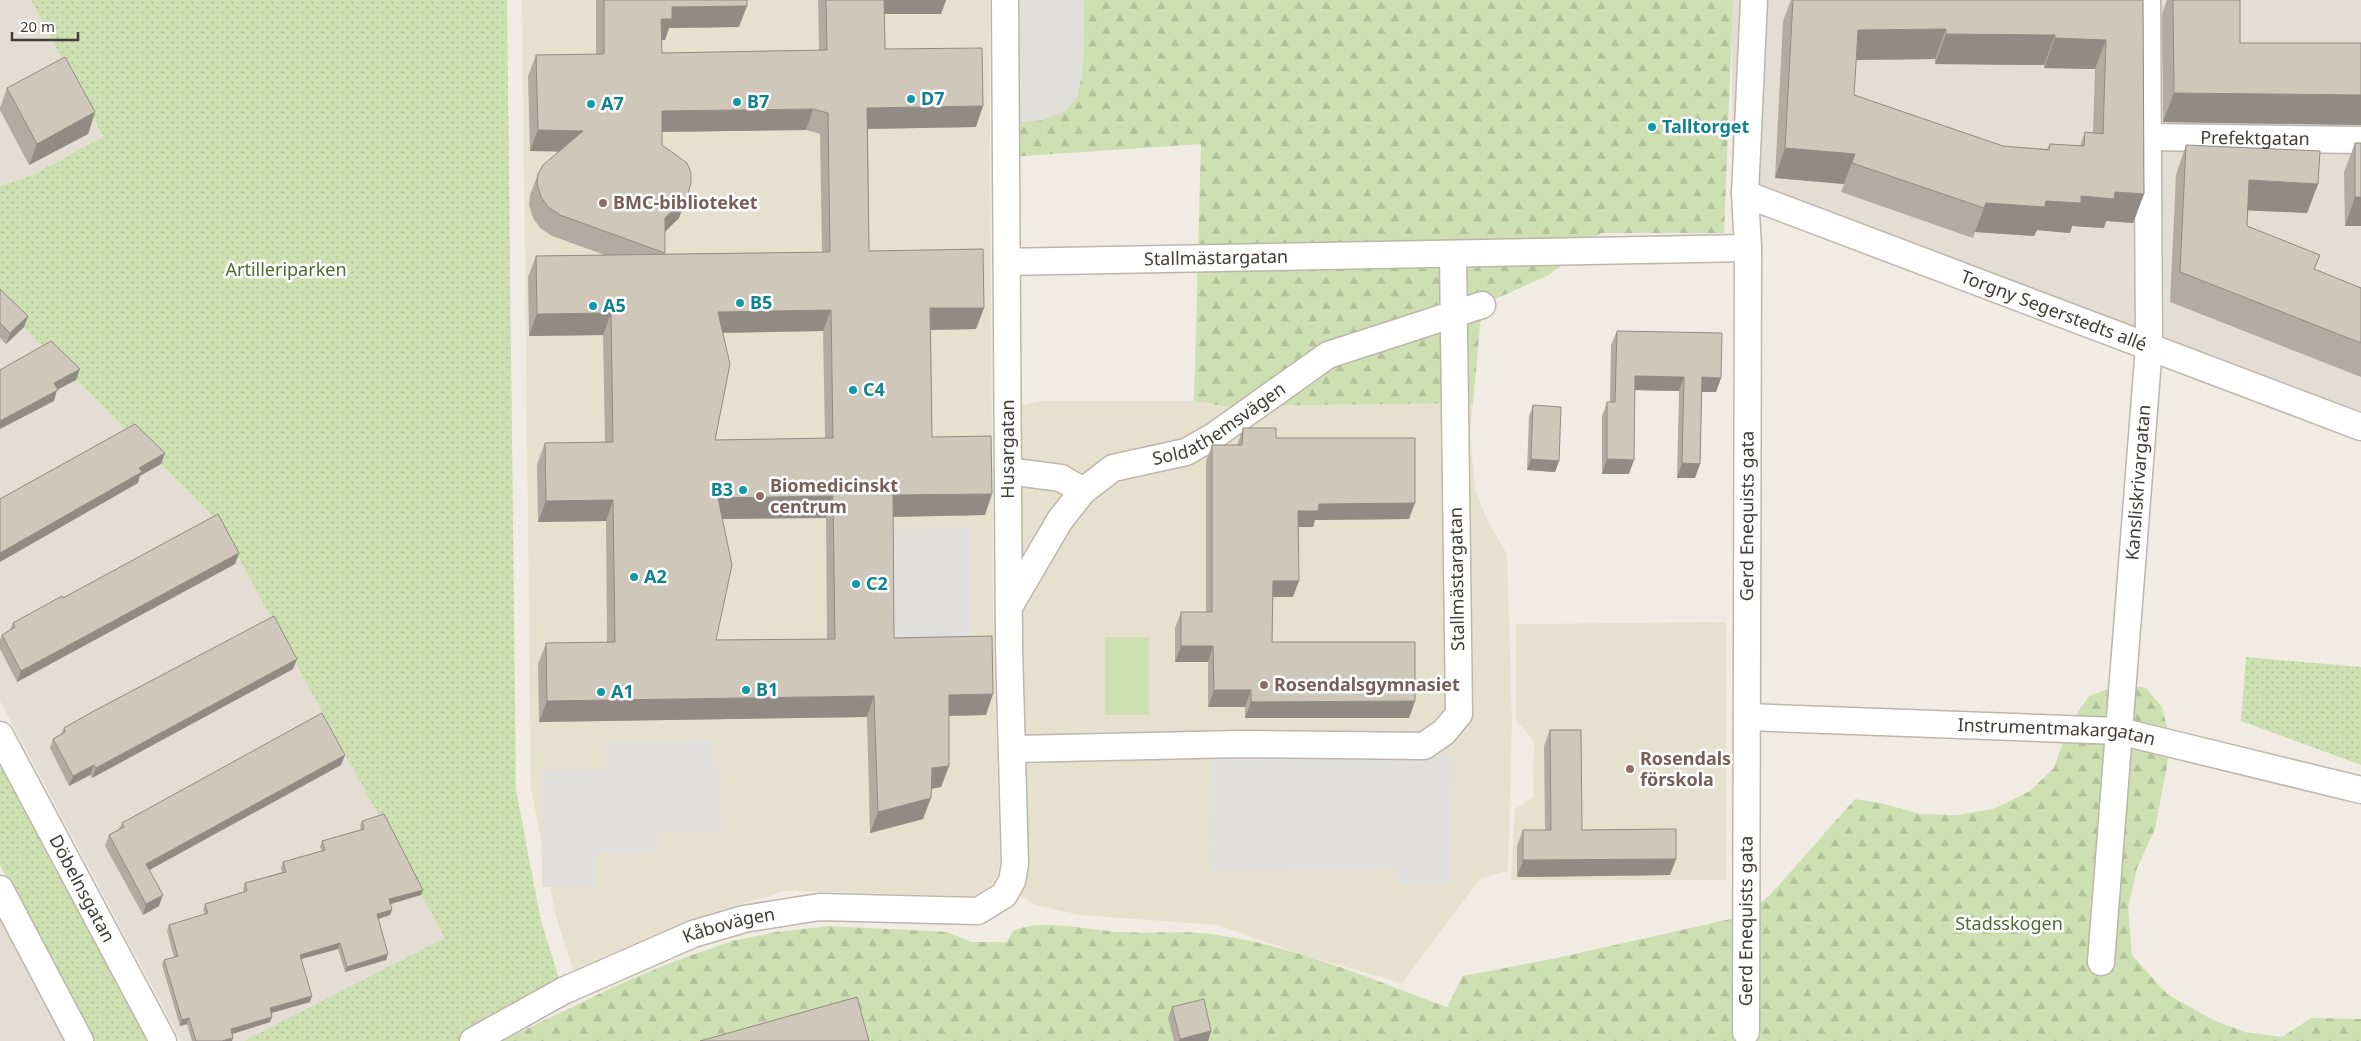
<svg xmlns="http://www.w3.org/2000/svg" width="2361" height="1041" font-family="'Noto Sans',sans-serif">
<style>
.residential{fill:#e3ddd3}
.education{fill:#e8e0cf}
.green{fill:#cde0b1}
.forest{fill:url(#forest-firs)}
.park{fill:url(#park-dots)}
.parking{fill:#e1dfdc}
.lines{fill:none;stroke-linecap:round;stroke-linejoin:round}
.minor-casing{stroke:#bdb6ab;stroke-width:29}
.minor{stroke:#fff;stroke-width:26}
.wall{fill:#b3aba1;fill-rule:evenodd}
.shaded-wall{fill:#928b83}
.building{fill:#d0c7bb;stroke:#928b83;fill-rule:evenodd}
.culture-dot{fill:#0f9aa8;stroke:#fff;stroke-width:2}
.education-dot{fill:#8d6e63;stroke:#fff;stroke-width:2}
.labels{text-anchor:middle;stroke-width:5;stroke-linejoin:round;paint-order:stroke}
.culture-label{font-size:18px;font-weight:bold;fill:#0d838f;stroke:#fff;text-anchor:start}
.street-label{font-size:18px;fill:#413c35;stroke:#fff}
.education-label{font-size:18px;font-weight:bold;fill:#785e54;stroke:#fff;text-anchor:start}
.park-label{font-size:18px;fill:#496c2f;stroke:#fff}
</style>
<defs>
<pattern id="forest-firs" width="22" height="20" patternUnits="userSpaceOnUse" patternTransform="scale(1.25)"><rect width="22" height="20" fill="#cde0b1"/><path d="M5 1l3.5 6h-7zM16 11l3.5 6h-7z" fill="#b1c199"/></pattern>
<pattern id="park-dots" width="8" height="8" patternUnits="userSpaceOnUse" patternTransform="scale(1.25)"><rect width="8" height="8" fill="#cde0b1"/><path d="M2 2h.1M6 6h.1" fill="none" stroke="#b1c199" stroke-width="1.8" stroke-linecap="round"/></pattern>
</defs>
<rect width="100%" height="100%" fill="#f0ece4"/>
<!-- residential -->
<g class="residential">
<polygon points="0,0 31,0 103,138 33,175 0,186"/>
<polygon points="1732,0 2361,0 2361,411 1732,185"/>
<polygon points="0,304 219,522 446,939 244,1041 181,1041 0,701"/>
<polygon points="0,908 70,1041 0,1041"/>
</g>
<!-- education -->
<g class="education">
<polygon points="522,0 989,0 993,607 1000,863 997,876 993,884 974,896 785,891 688,920 573,970 556,917 531,789"/>
<polygon points="1041,401 1194,401 1224,406 1473,403 1470,434 1475,489 1488,522 1507,554 1512,720 1508,871 1481,878 1402,983 1303,955 1218,925 1080,915 1035,905 1015,892 1014,407"/>
<polygon points="1726,622 1726,880 1511,880 1515,809 1533,797 1534,742 1516,720 1516,624"/>
</g>
<!-- green -->
<rect class="green" x="1105" y="637" width="44" height="78"/>
<!-- forest -->
<g class="forest">
<polygon points="1084,0 1733,0 1724,233 1601,233 1549,275 1482,305 1473,403 1224,406 1194,401 1201,144 1007,157 1006,123 1042,120 1083,72"/>
<path d="M2121,684L2146,688L2162,707L2171,744L2155,829L2137,868L2128,908L2132,955L2167,994L2213,1020L2245,1032L2282,1037L2311,1018L2361,1019V1041H501L620,984L675,961L732,941L776,932L829,926L947,932L971,942H1007L1013,931C1039,918 1089,930 1118,932C1151,934 1184,930 1217,935C1296,946 1372,980 1447,1007L1463,976L1557,958L1744,916L1770,895L1855,799L1880,803L1921,814L1957,815L1993,809L2030,791L2054,768L2069,725L2089,696Z"/>
</g>
<!-- park -->
<g class="park">
<polygon points="31,0 507,0 516,790 541,921 563,991 473,1041 244,1041 445,938 219,522 0,304 0,186 33,175 103,137"/>
<polygon points="2246,657 2361,667 2361,765 2241,721"/>
<polygon points="0,757 153,1041 94,1041 0,865"/>
</g>
<!-- parking -->
<g class="parking">
<polygon points="1005,0 1084,0 1083,72 1077,97 1063,113 1042,120 1006,123"/>
<polygon points="972,528 972,650 887,651 884,529"/>
<polygon points="713,740 714,766 721,767 722,832 658,832 658,852 597,853 597,886 542,887 541,770 606,769 606,741"/>
<polygon points="1454,754 1452,883 1398,884 1396,868 1210,871 1211,756"/>
</g>
<g class="lines">
<!-- minor casing -->
<g class="minor-casing">
<g id="minor">
<path id="s1" d="M2147,137L2361,140"/>
<path id="s2" d="M1745,194L2361,427"/>
<path id="s3" d="M1007,262L1748,248"/>
<polyline points="1008,471 1061,478 1083,491"/>
<path id="s4" d="M1009,607L1060,520L1083,491L1113,468L1186,452L1214,436L1328,355L1482,305"/>
<path id="s5" d="M1747,717L2119,731L2361,790"/>
<path id="s6" d="M0,735L163,1041"/>
<polyline points="1013,749 1239,744 1424,746 1444,732 1459,714 1453,254"/>
<polyline points="0,889 80,1041"/>
<path id="s7" d="M2101,962L2149,346L2147,0"/>
<path id="s8" d="M1746,1032L1748,248L1745,194L1754,0"/>
<path id="s9" d="M473,1041L563,991L693,934L744,919L819,907L978,911L1004,895L1012,881L1015,864L1009,648L1005,0"/>
</g>
</g>
<!-- minor -->
<use href="#minor" class="minor"/>
</g>
<!-- wall -->
<g class="wall">
<path d="M596,0H747L739,27L669,28L665,40H662V53L819,50L818,0H946L941,14H884L885,49L976,127L868,129L869,251L984,308L976,329L931,330L932,437L985,515L893,517L894,638L986,715L949,716V766L941,787L932,788L923,819L870,833L867,717L539,722L538,664L546,643L607,642L606,521L538,522L537,464L545,443L605,442L603,335L529,336L528,277L536,256L605,255L552,236L540,228L533,218L529,205L530,195L538,174L559,151H530L528,76L536,55L596,54ZM806,130L820,134L822,252L665,254V231L679,218L662,145V132ZM823,331L825,438L715,440L723,333ZM826,518L827,639L716,640L722,519Z"/>
<path d="M1791,0H2143L2144,194L2133,223L2106,221L2104,228L2072,226L2070,233L2037,230L2034,236L1975,232L1973,238L1841,192L1844,184L1775,178L1783,21ZM1935,59V64L2044,65V68L2095,69L2093,133L2085,132L2080,146L2050,144L2047,149L2003,146L1854,95L1856,60Z"/>
<polygon points="2167,0 2240,0 2240,43 2361,43 2361,125 2163,122 2162,14"/>
<polygon points="7,88 95,112 88,134 29,165 0,110 0,108"/>
<polygon points="2355,143 2361,143 2361,226 2345,226 2344,172"/>
<polygon points="2186,145 2318,184 2307,213 2247,210 2247,226 2315,269 2361,288 2361,377 2170,302 2176,175"/>
<polygon points="0,289 28,316 24,327 6,344 0,338"/>
<polygon points="1617,331 1721,378 1716,392 1702,392 1700,464 1695,478 1677,478 1679,391 1635,390 1629,474 1602,474 1602,416 1607,402 1610,402 1611,345"/>
<polygon points="1533,405 1559,461 1555,472 1527,470 1529,416"/>
<polygon points="1243,428 1276,438 1409,519 1315,520 1313,527 1299,527 1293,597 1273,597 1272,642 1415,701 1409,718 1245,718 1245,707 1208,707 1208,662 1175,662 1175,628 1181,612 1206,612 1206,461 1212,445 1237,445"/>
<polygon points="239,553 235,564 17,682 0,649 0,640 2,635 10,630 13,623 63,598"/>
<polygon points="293,669 92,778 90,775 69,786 50,748 53,739 61,734 64,728"/>
<polygon points="1550,730 1582,830 1676,859 1670,875 1517,877 1517,846 1523,830 1545,830 1544,746"/>
<polygon points="341,765 149,870 159,906 143,915 105,846 109,835 119,829 122,823"/>
<polygon points="362,821 423,890 421,895 390,904 390,915 378,919 388,954 386,960 345,972 338,949 301,959 310,1002 271,1013 270,1022 232,1034 232,1041 192,1041 187,1024 180,1026 162,965 164,960 174,957 167,931 169,925 205,914 203,910 205,904 244,892 243,889 245,883 282,872 281,868 283,862 322,851 320,847 322,841 361,830 360,826"/>
<polygon points="1172,1007 1211,1031 1208,1041 1174,1041 1168,1018"/>
</g>
<!-- shaded-wall -->
<g class="shaded-wall">
<polygon points="881,0 946,0 941,14 876,14"/>
<polygon points="747,6 739,27 669,28 665,40 654,40 661,19 672,7"/>
<polygon points="1946,29 1935,59 1847,60 1858,30"/>
<polygon points="1946,34 2055,35 2044,65 1935,64"/>
<polygon points="2055,38 2106,40 2095,69 2044,68"/>
<polygon points="2174,93 2361,95 2361,125 2163,122"/>
<polygon points="983,106 976,127 860,129 867,108"/>
<polygon points="813,109 806,130 655,132 662,111"/>
<polygon points="95,112 88,134 29,165 37,144"/>
<polygon points="538,130 583,131 575,152 530,151"/>
<polygon points="1785,148 1855,154 1844,184 1775,178"/>
<polygon points="2249,180 2318,184 2307,213 2238,210"/>
<polygon points="2115,192 2144,194 2133,223 2106,221 2104,228 2072,226 2070,233 2037,230 2034,236 1975,232 1986,203 2046,201"/>
<polygon points="687,197 679,218 658,239 665,218"/>
<polygon points="2355,197 2361,197 2361,226 2345,226"/>
<polygon points="930,308 984,308 976,329 923,330"/>
<polygon points="831,310 823,331 710,333 718,312"/>
<polygon points="611,313 603,335 529,336 537,314"/>
<polygon points="28,316 24,327 6,344 10,333"/>
<polygon points="80,369 76,380 57,390 54,401 0,429 0,421 54,383"/>
<polygon points="1635,376 1684,377 1679,391 1630,390"/>
<polygon points="1702,377 1721,378 1716,392 1697,392"/>
<polygon points="165,453 161,464 140,476 138,483 0,562 0,553 139,468"/>
<polygon points="1531,459 1559,461 1555,472 1527,470"/>
<polygon points="1607,459 1634,460 1629,474 1602,474"/>
<polygon points="1682,463 1700,464 1695,478 1677,478"/>
<polygon points="992,494 985,515 885,517 893,495"/>
<polygon points="833,496 826,518 710,519 718,498"/>
<polygon points="613,500 606,521 538,522 546,501"/>
<polygon points="1415,503 1409,519 1315,520 1313,527 1293,527 1298,511 1319,504"/>
<polygon points="239,553 235,564 17,682 21,671"/>
<polygon points="1273,581 1299,581 1293,597 1267,597"/>
<polygon points="1181,646 1213,646 1208,662 1175,662"/>
<polygon points="297,659 293,669 92,778 96,768"/>
<polygon points="1214,690 1251,690 1245,707 1208,707"/>
<polygon points="993,694 986,715 941,716 949,695"/>
<polygon points="874,696 867,717 539,722 547,701"/>
<polygon points="1415,701 1409,718 1245,718 1251,702"/>
<polygon points="345,755 341,765 142,874 146,864"/>
<polygon points="94,765 90,775 69,786 73,776"/>
<polygon points="949,766 941,787 925,790 932,768"/>
<polygon points="931,798 923,819 870,833 878,812"/>
<polygon points="1676,859 1670,875 1517,877 1523,860"/>
<polygon points="423,890 421,895 387,905 389,899"/>
<polygon points="163,895 159,906 143,915 146,904"/>
<polygon points="392,910 390,915 375,920 377,914"/>
<polygon points="340,943 338,949 298,960 300,955"/>
<polygon points="388,954 386,960 345,972 347,967"/>
<polygon points="312,996 310,1002 268,1014 270,1008"/>
<polygon points="272,1017 270,1022 229,1035 231,1029"/>
<polygon points="189,1018 187,1024 180,1026 182,1020"/>
<polygon points="1211,1031 1208,1041 1179,1041 1180,1039"/>
<polygon points="233,1038 232,1041 222,1041"/>
</g>
<!-- building -->
<g class="building">
<path d="M604,0H747V6L672,7V19H661L662,53L827,50L826,0H884L885,49L982,48L983,106L867,108L869,251L983,249L984,308H930L932,437L991,436L992,494L893,495L894,638L992,636L993,694L949,695V766L932,768L931,798L878,812L874,696L547,701L546,643L615,642L613,500L546,501L545,443L613,442L611,313L537,314L536,256L830,252L828,113L813,109L662,111V145L687,163L691,173V183L687,197L665,218V253L560,215L548,207L541,197L537,184L538,174L543,165L583,131L538,130L536,55L604,54ZM831,310L833,438L715,440L730,364L718,312ZM833,496L835,639L716,640L732,565L718,498Z"/>
<path d="M1793,0H2143L2144,194L2115,192L2114,199L2081,196V203L2046,201L2045,207L1986,203L1984,208L1852,163L1855,154L1785,148ZM1946,29V34L2055,35V38L2106,40L2103,134L2085,132L2084,146L2050,144L2049,150L2003,146L1854,95L1858,30Z"/>
<polygon points="2173,0 2240,0 2240,43 2361,43 2361,95 2174,93"/>
<polygon points="65,57 95,112 37,144 7,88"/>
<rect x="2355" y="143" width="6" height="54"/>
<polygon points="2186,145 2320,151 2318,184 2249,180 2247,226 2320,255 2314,269 2361,288 2361,343 2180,272"/>
<polygon points="0,289 28,316 10,333 0,323"/>
<polygon points="1617,331 1722,333 1721,378 1702,377 1700,464 1682,463 1684,377 1635,376 1634,460 1607,459 1607,402 1615,402"/>
<polygon points="51,341 80,369 54,383 58,390 0,421 0,370"/>
<polygon points="1533,405 1561,407 1559,461 1531,459"/>
<polygon points="135,424 165,453 139,468 142,472 0,553 0,499"/>
<polygon points="1243,428 1276,428 1276,438 1415,438 1415,503 1319,504 1318,511 1298,511 1299,581 1273,581 1272,642 1415,642 1415,701 1251,702 1251,690 1214,690 1213,646 1181,646 1181,612 1212,612 1212,445 1242,445"/>
<polygon points="218,514 239,553 21,671 2,635 15,627 13,623 62,596 63,598"/>
<polygon points="274,616 297,659 96,768 94,765 73,776 53,739 65,732 64,728 92,712"/>
<polygon points="322,713 345,755 146,864 163,895 146,904 109,835 124,827 122,823"/>
<polygon points="1550,730 1581,730 1582,830 1676,829 1676,859 1523,860 1523,830 1551,830"/>
<polygon points="384,814 423,890 389,899 392,910 377,914 388,954 347,967 340,943 300,955 312,996 270,1008 272,1017 231,1029 233,1038 222,1041 196,1041 189,1018 182,1020 164,960 178,956 169,925 208,913 205,904 247,891 245,883 286,872 283,862 325,850 322,841 364,829 362,821"/>
<polygon points="857,997 869,1041 700,1041"/>
<polygon points="1204,999 1211,1031 1180,1039 1172,1007"/>
</g>
<!-- markers -->
<g class="culture-dot">
<circle cx="911" cy="99" r="5"/>
<circle cx="737" cy="102" r="5"/>
<circle cx="591" cy="104" r="5"/>
<circle cx="1652" cy="127" r="5"/>
<circle cx="740" cy="303" r="5"/>
<circle cx="593" cy="306" r="5"/>
<circle cx="853" cy="390" r="5"/>
<circle cx="743" cy="490" r="5"/>
<circle cx="634" cy="577" r="5"/>
<circle cx="856" cy="584" r="5"/>
<circle cx="746" cy="690" r="5"/>
<circle cx="601" cy="692" r="5"/>
</g>
<g class="education-dot">
<circle cx="603" cy="203" r="5"/>
<circle cx="760" cy="496" r="5"/>
<circle cx="1264" cy="685" r="5"/>
<circle cx="1630" cy="769" r="5"/>
</g>
<g class="labels">
<!-- culture labels -->
<g class="culture-label">
<text x="921" y="105">D7</text>
<text x="747" y="108">B7</text>
<text x="601" y="110">A7</text>
<text x="1662" y="133">Talltorget</text>
<text x="750" y="309">B5</text>
<text x="603" y="312">A5</text>
<text x="863" y="396">C4</text>
<text x="733" y="496" text-anchor="end">B3</text>
<text x="644" y="583">A2</text>
<text x="866" y="590">C2</text>
<text x="756" y="696">B1</text>
<text x="611" y="698">A1</text>
</g>
<!-- street labels -->
<g class="street-label">
<text dy="6" stroke="none"><textPath href="#s1" startOffset="108">Prefektgatan</textPath></text>
<text dy="6" stroke="none"><textPath href="#s3" startOffset="209">Stallmästargatan</textPath></text>
<text dy="6" stroke="none"><textPath href="#s2" startOffset="330">Torgny Segerstedts allé</textPath></text>
<text dy="6" stroke="none"><textPath href="#s4" startOffset="292">Soldathemsvägen</textPath></text>
<text transform="translate(1008 449) rotate(-90)" y="6">Husargatan</text>
<text dy="6" stroke="none"><textPath href="#s7" startOffset="481">Kansliskrivargatan</textPath></text>
<text dy="6" stroke="none"><textPath href="#s8" startOffset="516">Gerd Enequists gata</textPath></text>
<text transform="translate(1457 579) rotate(-91)" y="6">Stallmästargatan</text>
<text dy="6" stroke="none"><textPath href="#s5" startOffset="310">Instrumentmakargatan</textPath></text>
<text dy="6" stroke="none"><textPath href="#s6" startOffset="174">Döbelnsgatan</textPath></text>
<text dy="6" stroke="none"><textPath href="#s8" startOffset="111">Gerd Enequists gata</textPath></text>
<text dy="6" stroke="none"><textPath href="#s9" startOffset="282">Kåbovägen</textPath></text>
</g>
<!-- education labels -->
<g class="education-label">
<text x="613" y="209">BMC-biblioteket</text>
<text x="770" y="492">Biomedicinskt<tspan x="770" dy="21">centrum</tspan></text>
<text x="1274" y="691">Rosendalsgymnasiet</text>
<text x="1640" y="765">Rosendals<tspan x="1640" dy="21">förskola</tspan></text>
</g>
<!-- park labels -->
<g class="park-label">
<text x="286" y="276">Artilleriparken</text>
<text x="2009" y="930">Stadsskogen</text>
</g>
</g>
<!-- scale -->
<path d="M12 32v8h66v-8" fill="none" stroke="#413c35" stroke-width="2.5"/>
<text x="20" y="32" font-size="15" fill="#413c35" stroke="#ffffff" stroke-width="4" paint-order="stroke">20 m</text>
</svg>
